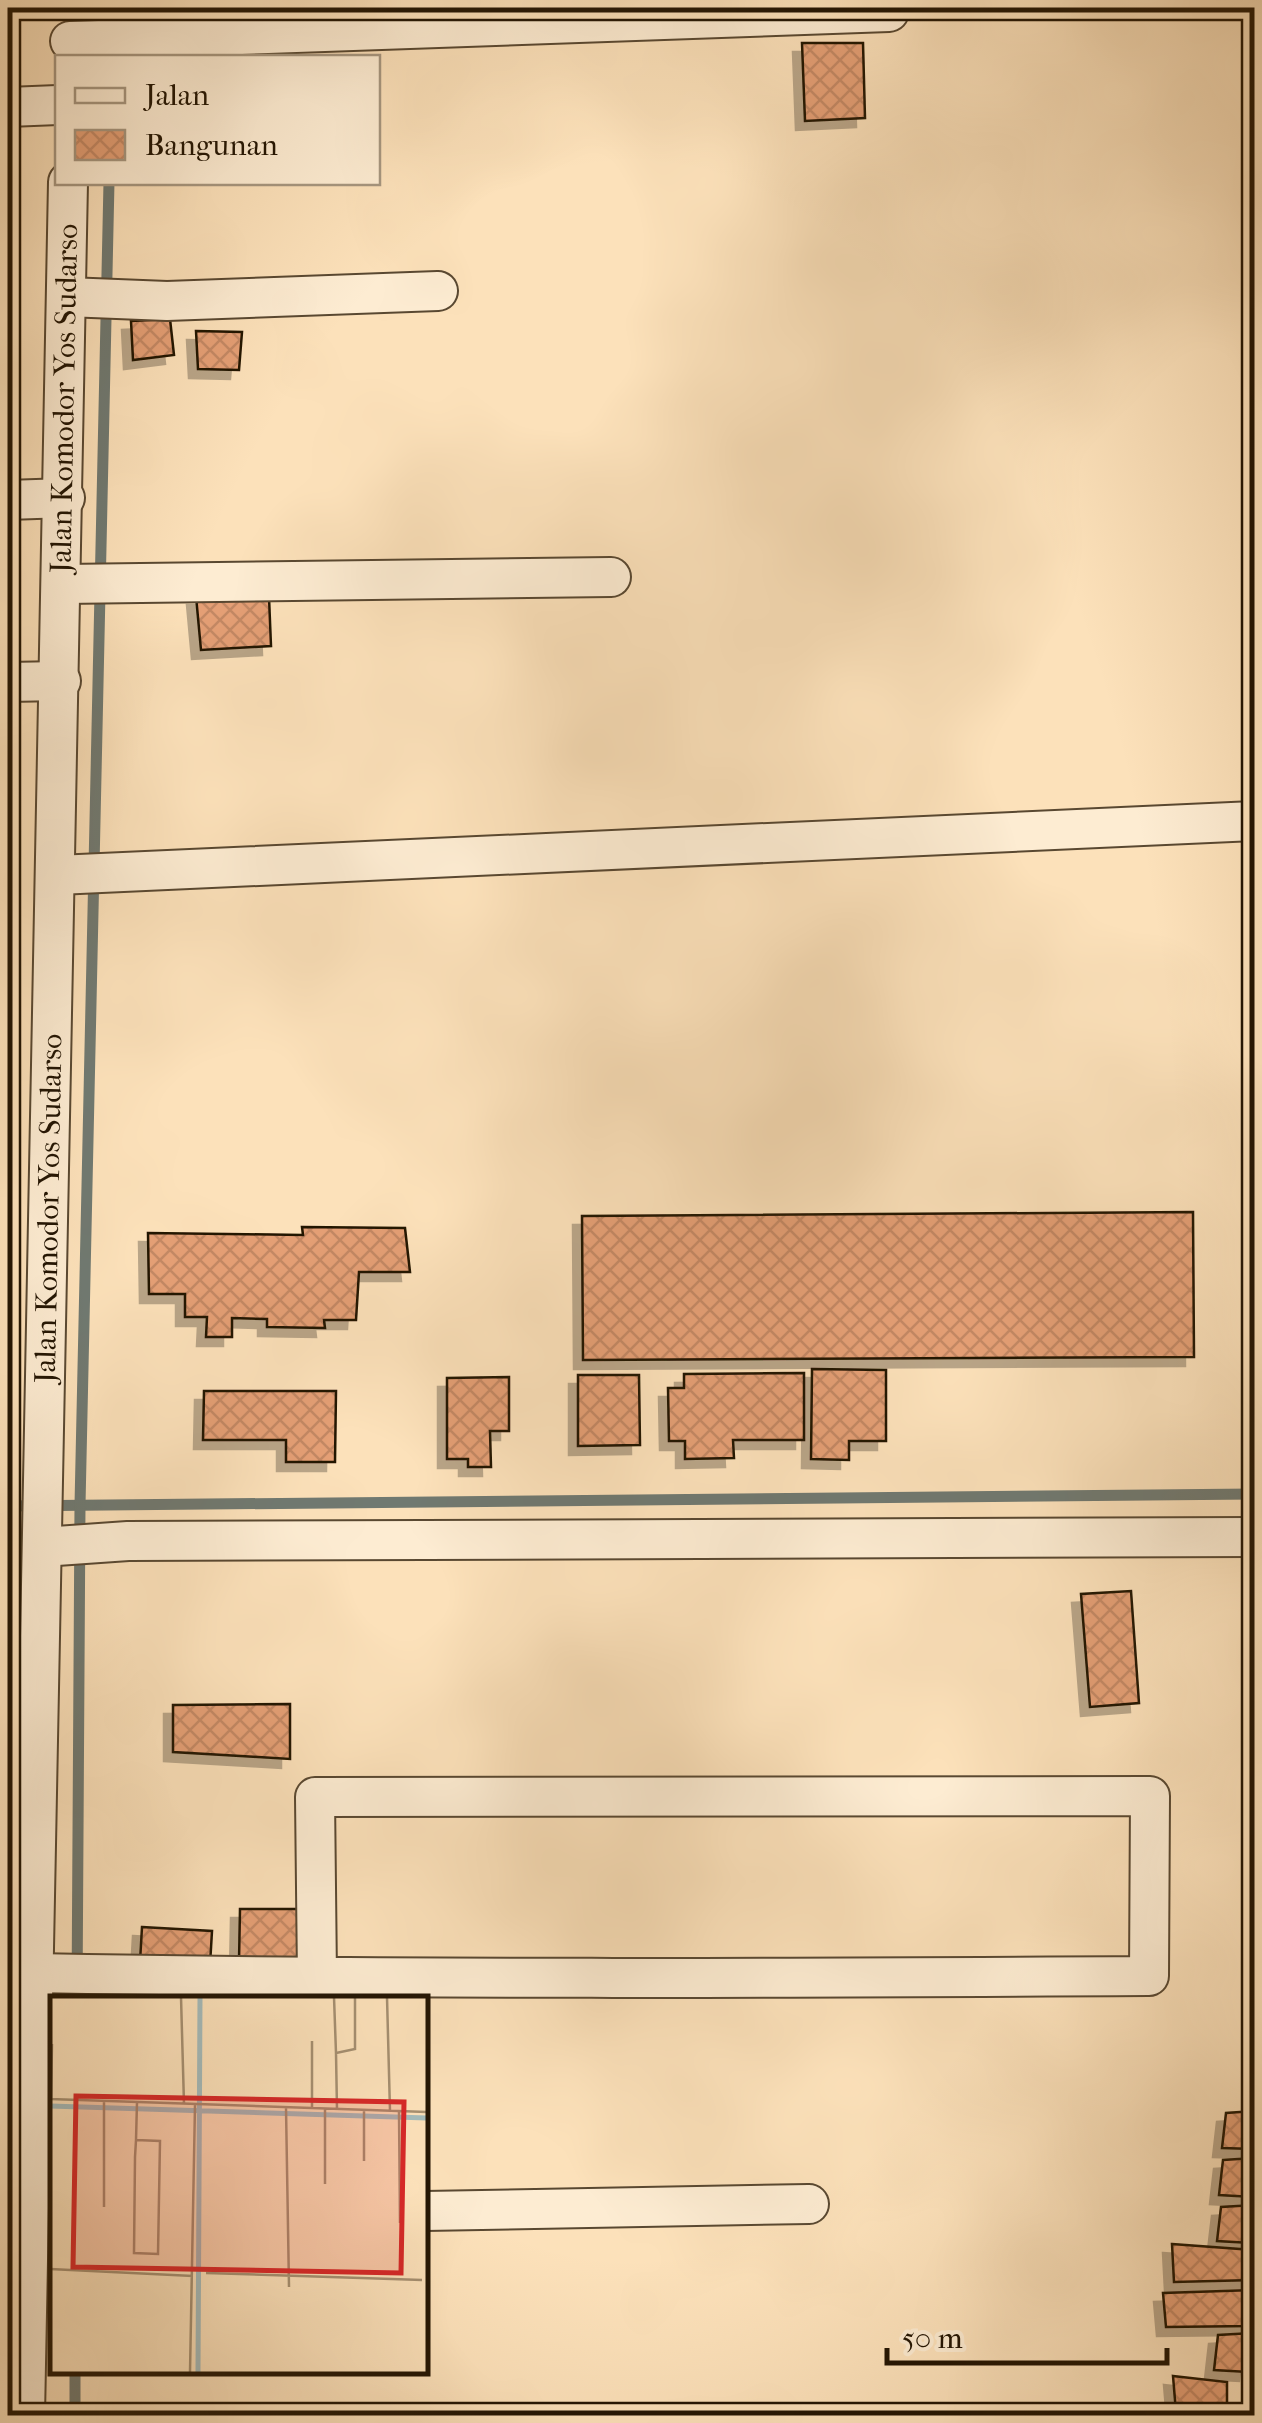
<svg xmlns="http://www.w3.org/2000/svg" width="1262" height="2423" font-family="'IM FELL French Canon',serif">
<style>
.lines{fill:none;stroke-linecap:round;stroke-linejoin:round}
.stream{stroke:#707971;stroke-width:11}
.building{fill:url(#building-cross-hatch);stroke:#231503;stroke-width:2.5;filter:url(#shadow)}
.minor-casing{stroke:#594831;stroke-width:42}
.minor{stroke:#fdecd2;stroke-width:38}
.labels{text-anchor:middle;stroke-width:8;stroke-linejoin:round;paint-order:stroke}
.street-label{font-size:30px;fill:#231503;stroke:#fdecd2}
.inset-river{fill:none;stroke:#a4bbbb;stroke-width:5}
.inset-road{fill:none;stroke:#a58f71;stroke-width:2.5}
.view{fill:#d62828;fill-opacity:0.15;stroke:#d62828;stroke-width:5}
.inset-edge{fill:none;stroke:#231503;stroke-width:5}
</style>
<defs>
<pattern id="building-cross-hatch" width="8" height="8" patternUnits="userSpaceOnUse" patternTransform="scale(2.5)"><rect width="8" height="8" fill="#e49f75"/><path d="M0 0l8 8M0 8l8-8" fill="none" stroke="#c38864"/></pattern>
<filter id="shadow"><feDropShadow dx="-9" dy="9" stdDeviation="0" flood-color="#0004"/></filter>
</defs>
<rect width="100%" height="100%" fill="#fce1ba"/>
<filter id="stains"><feTurbulence type="fractalNoise" baseFrequency=".002" numOctaves="4"/><feColorMatrix values="0 0 0 0 .2 0 0 0 0 .09 0 0 0 0 .02 0 0 0 .5 -.17"/></filter>
<radialGradient id="worn" r=".72"><stop offset=".6" stop-color="#630" stop-opacity="0"/><stop offset="1" stop-color="#630" stop-opacity=".3"/></radialGradient>
<g class="lines">
<!-- stream -->
<g class="stream">
<polyline points="112,33 113,8"/>
<polyline points="8,1506 1254,1494"/>
<polyline points="77,1998 80,1505 109,182"/>
<polyline points="75,2416 75,2370"/>
</g>
</g>
<!-- building -->
<g class="building">
<polygon points="191,8 286,8 286,14 191,17"/>
<polygon points="802,43 863,43 865,118 805,121"/>
<polygon points="170,319 174,355 133,360 131,321"/>
<polygon points="196,331 242,332 239,370 198,369"/>
<polygon points="196,596 269,597 271,646 201,650"/>
<polygon points="1193,1212 1194,1357 583,1360 582,1216"/>
<polygon points="302,1227 405,1228 410,1272 359,1272 356,1320 324,1320 325,1328 267,1327 267,1319 232,1318 232,1337 206,1337 207,1317 185,1317 185,1294 149,1294 148,1233 303,1235"/>
<polygon points="812,1369 886,1370 886,1441 849,1441 849,1460 811,1459"/>
<polygon points="804,1373 804,1440 733,1440 734,1458 685,1459 685,1441 669,1441 668,1388 684,1388 684,1374"/>
<polygon points="578,1375 639,1375 640,1445 578,1446"/>
<polygon points="509,1377 509,1431 490,1431 491,1467 468,1467 468,1459 447,1459 447,1378"/>
<polygon points="204,1391 336,1391 335,1462 286,1462 286,1440 203,1440"/>
<polygon points="1131,1591 1139,1703 1090,1707 1081,1594"/>
<polygon points="290,1704 290,1759 173,1752 173,1705"/>
<polygon points="240,1909 309,1909 303,1967 239,1961"/>
<polygon points="142,1927 212,1931 210,1965 140,1962"/>
<polygon points="149,1986 253,1993 253,1998 148,1998"/>
<polygon points="1254,2111 1254,2149 1222,2148 1226,2113"/>
<polygon points="1254,2158 1253,2197 1219,2195 1223,2160"/>
<polygon points="1254,2205 1251,2243 1217,2241 1221,2207"/>
<polygon points="1172,2244 1253,2250 1254,2280 1174,2282"/>
<polygon points="1254,2290 1250,2326 1166,2327 1163,2293"/>
<polygon points="1252,2333 1248,2372 1214,2370 1218,2335"/>
<polygon points="1173,2376 1227,2382 1227,2416 1176,2412"/>
</g>
<g class="lines">
<!-- minor casing -->
<g class="minor-casing">
<g id="minor">
<polyline points="70,41 889,12"/>
<polyline points="8,107 58,105"/>
<polyline points="67,297 167,301 438,291"/>
<polyline points="8,500 65,498"/>
<polyline points="64,584 611,577"/>
<polyline points="8,682 61,681"/>
<polyline points="57,875 1254,821"/>
<polyline points="42,1547 128,1541 1254,1537"/>
<path d="M34,1973C406,1980 777,1978 1149,1976L1150,1796L315,1797L317,1978"/>
<polyline points="425,2211 809,2204"/>
<path id="s1" d="M25,2416L68,182"/>
</g>
</g>
<!-- minor -->
<use href="#minor" class="minor"/>
</g>
<g class="labels">
<!-- street labels -->
<g class="street-label">
<text dy="10" stroke="none"><textPath href="#s1" startOffset="2018">Jalan Komodor Yos Sudarso</textPath></text>
<text dy="10" stroke="none"><textPath href="#s1" startOffset="1208">Jalan Komodor Yos Sudarso</textPath></text>
</g>
</g>
<!-- overview -->
<g transform="translate(50 1996)">
<rect width="378" height="378" fill="#fce1ba"/>
<path class="inset-river" d="M0,110L377,122M148,376L150,1"/>
<path class="inset-road" d="M131,1L134,108M284,1L286,57M337,1L340,115M262,45V113M0,103L377,116M1,103L2,48M54,105V211M236,112L239,291M287,114L286,57L305,53V1M314,115V165M349,116L350,227M86,144L110,145L108,258L84,257L85,161L86,144L87,106M275,188V113M0,273L143,280M156,277L372,284M140,376L145,109"/>
<path class="view" d="M26,100L354,106L351,277L23,271Z"/>
<rect width="378" height="378" class="inset-edge"/>
</g>
<!-- margin -->
<rect width="1262" height="2423" fill="none" stroke="#fce1ba" stroke-width="40"/>
<rect x="10" y="10" width="1242" height="2403" fill="none" stroke="#231503" stroke-width="5"/>
<rect x="20" y="20" width="1222" height="2383" fill="none" stroke="#231503" stroke-width="2.5"/>
<!-- legend -->
<rect x="55" y="55" width="325" height="130" fill="#fdecd2" stroke="#a6967f" stroke-width="2.5"/>
<rect x="75" y="88" width="50" height="15" fill="#fdecd2" stroke="#a6967f" stroke-width="2.5"/>
<text x="145" y="105" font-size="30" fill="#231503">Jalan</text>
<rect x="75" y="130" width="50" height="30" fill="url(#building-cross-hatch)" stroke="#a6967f" stroke-width="2.5"/>
<text x="145" y="155" font-size="30" fill="#231503">Bangunan</text>
<!-- scale -->
<path d="M887 2348v15h280v-15" fill="none" stroke="#231503" stroke-width="5"/>
<text x="902" y="2348" font-size="30" fill="#231503" stroke="#fdecd2" stroke-width="8" paint-order="stroke">50 m</text>
<rect width="100%" height="100%" filter="url(#stains)"/>
<rect width="100%" height="100%" fill="url(#worn)"/>
</svg>
